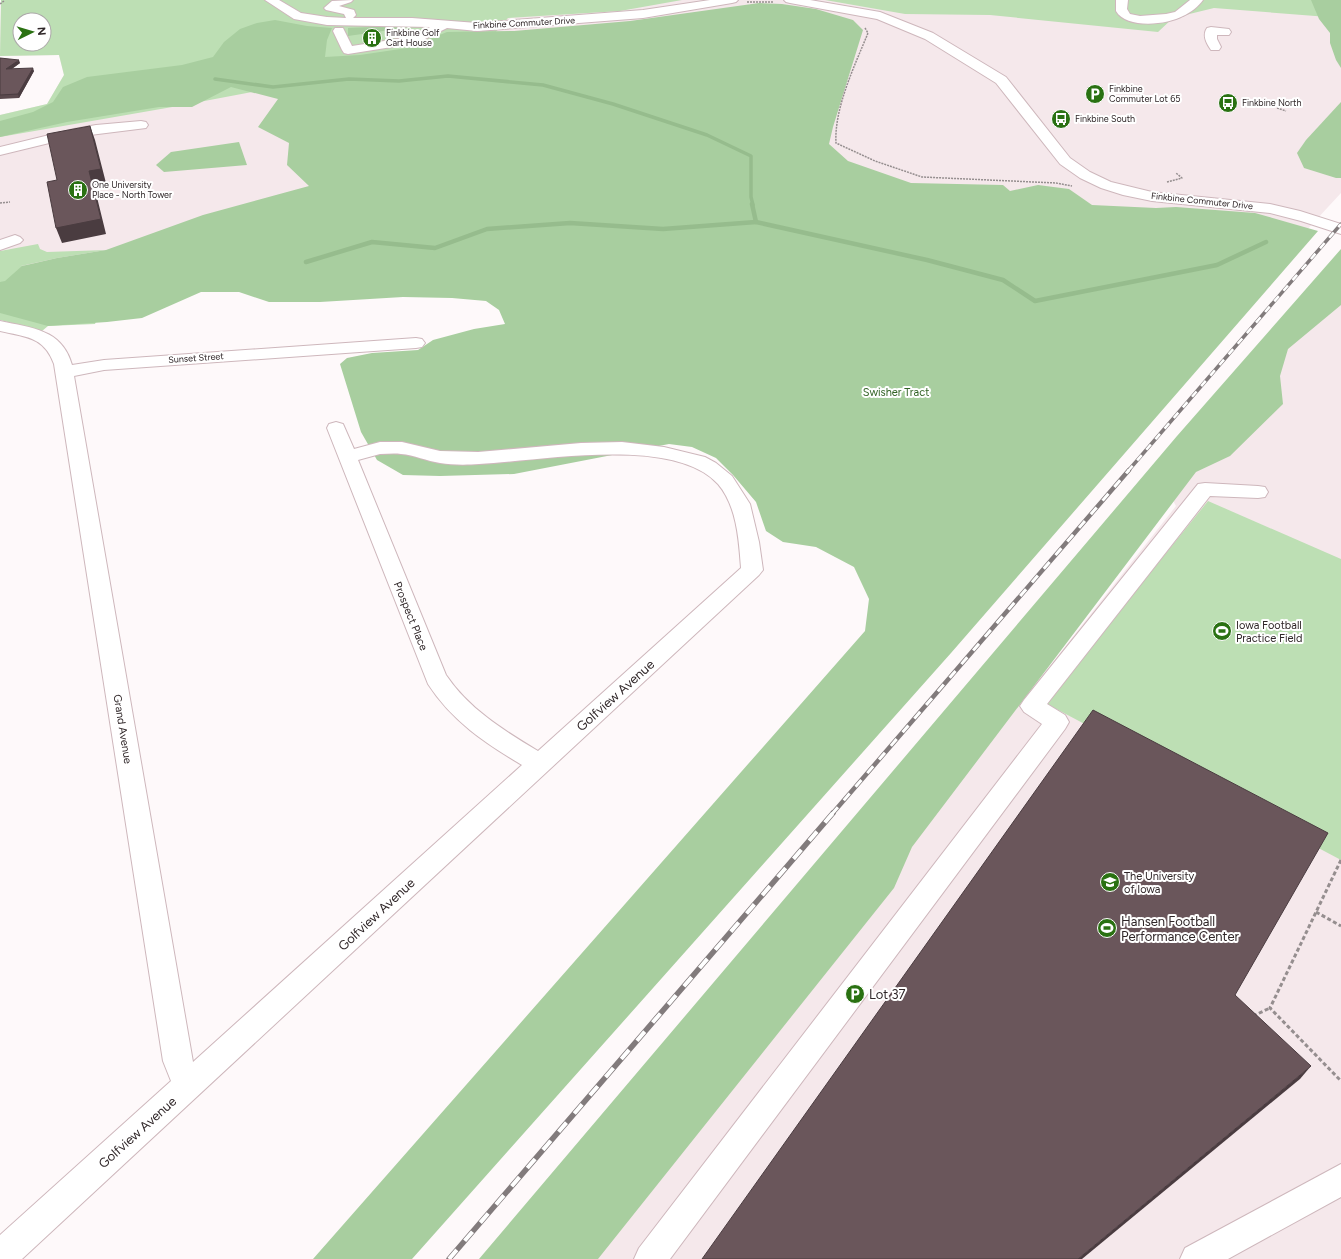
<svg xmlns="http://www.w3.org/2000/svg" width="1341" height="1259" font-family="Figtree,sans-serif">
<style>
.built{fill:#f5e8eb;fill-rule:evenodd}
.green{fill:#bddfb4;fill-rule:evenodd}
.forest{fill:#a8ce9f}
.lines{fill:none;stroke-linecap:round;stroke-linejoin:round}
.stream-far1{stroke:#96bc8d;stroke-width:3.5}
.stream{stroke:#96bc8d;stroke-width:4.5}
.minor-casing{stroke:#ceb7bc;stroke-width:2}
.path-far1{stroke:#958e8f;stroke-width:1.5;stroke-dasharray:2 1;stroke-linecap:butt}
.path{stroke:#958e8f;stroke-width:3;stroke-dasharray:4 2.5;stroke-linecap:butt}
.minor{fill:#fff;fill-rule:evenodd}
.rail-far2-casing{stroke:#827b7c;stroke-width:3.5}
.rail-far1-casing{stroke:#827b7c;stroke-width:4.5}
.rail-casing{stroke:#827b7c;stroke-width:5.5}
.rail-far2{stroke:#fff;stroke-width:2.5;stroke-dasharray:7;stroke-linecap:butt}
.rail-far1{stroke:#fff;stroke-width:3;stroke-dasharray:9;stroke-linecap:butt}
.rail{stroke:#fff;stroke-width:4;stroke-dasharray:12;stroke-linecap:butt}
.wall{fill:#5b4a4e}
.shaded-wall{fill:#4a3c40}
.building{fill:#6a565b;stroke:#4a3c40}
.labels{text-anchor:middle;stroke-width:4;stroke-linejoin:round;paint-order:stroke}
.far-street-label{font-size:9px;fill:#2f2628;stroke:#fff}
.far-poi-label{font-size:9px;fill:#2f2628;stroke:#fff;text-anchor:start}
.park-label{font-size:11px;fill:#326325;stroke:#fff}
.street-label{font-size:11px;fill:#2f2628;stroke:#fff}
.poi-label{font-size:11px;fill:#2f2628;stroke:#fff;text-anchor:start}
.near-street-label{font-size:13px;fill:#2f2628;stroke:#fff}
.near-poi-label{font-size:13px;fill:#2f2628;stroke:#fff;text-anchor:start}
</style>
<rect width="100%" height="100%" fill="#fef9fa"/>
<!-- built -->
<g class="built">
<path d="M1,0H1341V193L1106,447L989,224L0,268L10,249L0,251V115L47,104L64,75L59,55L0,56ZM20,20H44V44H20Z"/>
<polygon points="1341,253 1341,1259 582,1259 1176,506 1157,472"/>
</g>
<!-- green -->
<g class="green">
<path d="M1,0H682L620,11L508,18L481,49L178,106L0,137V115L47,104L64,75L59,55L0,56ZM20,20H44V44H20Z"/>
<polygon points="825,0 1341,0 1341,18 1214,8 1173,18 1158,32 990,15 905,14"/>
<polygon points="38,244 40,249 47,252 106,250 57,258 21,266 120,260 95,324 48,326 42,331 0,320 0,251"/>
<polygon points="1208,501 1341,559 1341,860 1045,703"/>
</g>
<!-- forest -->
<g class="forest">
<polygon points="1311,0 1341,0 1341,68 1336,60 1330,43 1330,33 1319,19"/>
<polygon points="759,3 782,4 816,9 853,20 863,30 833,127 829,144 848,161 911,183 1003,185 1010,191 1038,185 1069,189 1092,205 1156,208 1176,207 1255,213 1318,231 951,653 412,1259 313,1259 865,631 869,599 854,567 816,547 783,542 766,531 756,502 733,475 716,458 692,447 669,444 514,474 440,476 403,475 377,460 361,432 340,364 347,358 372,353 418,350 433,340 474,329 505,324 499,310 486,301 452,298 403,297 320,302 269,302 239,292 201,292 142,318 107,322 48,326 0,313 0,282 5,281 22,266 57,258 106,250 203,215 309,186 287,165 289,143 258,127 278,99 231,87 192,107 159,107 67,122 0,137 0,121 33,112 53,102 63,87 87,77 182,65 213,57 224,42 240,29 257,23 275,20 307,26 332,28 327,40 325,57 360,55 407,48 447,32 514,31 630,21"/>
<polygon points="398,26 411,27 348,36 348,28"/>
<polygon points="1341,102 1341,178 1336,178 1304,168 1297,153 1306,140"/>
<polygon points="239,142 247,165 164,172 156,165 171,152"/>
<polygon points="1341,249 1341,305 1288,349 1280,376 1283,404 1230,456 1196,472 912,847 894,888 598,1259 479,1259 1177,436"/>
</g>
<g class="lines">
<!-- stream-far1 -->
<polyline class="stream-far1" points="215,79 273,87 349,79 399,81 448,76 543,85 613,104 707,135 751,156 751,197 753,205"/>
<!-- stream -->
<g class="stream">
<polyline points="752,204 756,222 927,260 1003,280 1035,301 1217,265 1266,242"/>
<polyline points="306,262 372,242 435,248 487,229 570,223 663,229 756,222"/>
</g>
<!-- minor casing -->
<g class="minor-casing">
<g id="minor">
<polygon points="265,0 279,0 301,13 327,17 346,18 344,14 326,10 324,8 332,1 353,0 351,2 339,6 354,10 356,15 353,18 412,18 477,23 643,10 710,0 738,0 736,2 732,3 643,18 477,31 447,28 417,43 348,54 344,53 342,50 333,31 335,28 343,28 352,46 410,37 430,27 327,25 294,19"/>
<polygon points="784,0 810,0 880,12 933,33 1006,77 1070,158 1090,172 1111,182 1152,192 1270,204 1300,211 1341,224 1341,234 1301,221 1270,213 1152,201 1123,195 1101,188 1080,178 1060,164 996,83 925,39 877,19 790,3 786,2"/>
<path d="M1116,0H1128L1127,9L1130,14L1140,16L1166,14L1175,12L1190,0H1203C1199,6 1190,13 1183,16C1167,25 1126,29 1116,11Z"/>
<path d="M1211,27L1229,29L1231,32L1229,35H1217V39L1221,47L1219,50H1211C1206,43 1202,35 1207,28Z"/>
<polygon points="141,121 146,122 148,125 146,128 74,137 0,155 0,147 74,129 96,125"/>
<polygon points="15,235 20,237 23,240 20,243 0,250 0,240"/>
<path d="M0,321C32,328 62,329 72,365L104,360L416,338L422,339L425,343L422,347L416,348L104,370L74,376L193,1062L522,765C485,743 452,721 428,684L327,428L329,424L336,422L343,424L354,449L380,442H402L440,451L478,452L581,443L622,442L664,447L705,457L716,463L732,476L750,504L759,542L763,570L759,575L22,1259H0V1235L171,1081L163,1061L54,364C44,336 25,337 0,331ZM380,454C387,454 394,453 401,454C414,455 427,461 440,463C452,465 467,465 479,464C539,461 674,435 718,484C737,506 739,541 741,568L538,751C503,730 469,709 446,675L358,460Z"/>
<polygon points="1205,483 1258,486 1265,487 1268,492 1265,497 1258,498 1210,496 1047,704 1065,715 1069,722 1065,729 670,1259 634,1259 639,1248 1042,724 1024,712 1020,706 1024,700 1198,484"/>
<polygon points="1341,1164 1341,1197 1228,1259 1180,1259 1185,1248"/>
</g>
</g>
<!-- path-far1 -->
<g class="path-far1">
<polyline points="747,2 774,2"/>
<polyline points="0,4 4,1"/>
<path d="M865,28L868,33C855,65 834,108 836,143L875,161L922,177L1056,183L1072,186"/>
<polyline points="1277,108 1286,111"/>
<polyline points="1167,182 1182,178 1176,173"/>
<polyline points="0,203 10,202"/>
</g>
<!-- path -->
<g class="path">
<polyline points="1341,860 1270,1008 1341,1081"/>
<polyline points="1316,912 1341,926"/>
<polyline points="1253,1016 1270,1008"/>
</g>
<!-- minor -->
<use href="#minor" class="minor"/>
<!-- rail-far2 casing -->
<g class="rail-far2-casing">
<polyline id="rail-far2" points="1128,471 1341,224"/>
</g>
<!-- rail-far1 casing -->
<g class="rail-far1-casing">
<polyline id="rail-far1" points="832,814 1129,470"/>
</g>
<!-- rail casing -->
<g class="rail-casing">
<polyline id="rail" points="449,1259 833,813"/>
</g>
<!-- rail-far2 -->
<use href="#rail-far2" class="rail-far2"/>
<!-- rail-far1 -->
<use href="#rail-far1" class="rail-far1"/>
<!-- rail -->
<use href="#rail" class="rail"/>
</g>
<!-- wall -->
<polygon class="wall" points="0,58 20,63 12,69 34,71 19,98 0,99"/>
<!-- shaded-wall -->
<g class="shaded-wall">
<polygon points="19,60 20,63 7,72 6,69"/>
<polygon points="33,68 34,71 19,98 18,94"/>
<polygon points="90,126 95,140 106,183 94,185 106,234 62,243 56,228 89,171"/>
<polygon points="1311,1066 1300,1079 1082,1259 1078,1259"/>
</g>
<!-- building -->
<g class="building">
<polygon points="0,58 19,60 6,69 33,68 18,94 0,95"/>
<polygon points="90,126 101,169 89,171 101,219 56,228 47,182 57,180 47,134"/>
<polygon points="1093,710 1328,833 1235,995 1311,1066 1078,1259 702,1259"/>
</g>
<!-- icons -->
<defs>
<g id="building-disc" transform="scale(1)"><circle r="9.5" fill="#2a7112" stroke="#fff"/><path d="M-4-6H4V6H1V3H-1V6H-4ZM-2.5-4.3h1.7v1.8h-1.7ZM.8-4.3h1.7v1.8H.8ZM-2.5-1h1.7V.8h-1.7ZM.8-1h1.7V.8H.8Z" fill="#fff"/></g>
<g id="parking-disc" transform="scale(1)"><circle r="9.5" fill="#2a7112" stroke="#fff"/><path d="M-3.5-5.5H1a3.5 3.5 0 0 1 0 7H-1V5.5H-3.5ZM-1-3.4V-.6H.8a1.4 1.4 0 0 0 0-2.8Z" fill="#fff"/></g>
<g id="bus-disc" transform="scale(1)"><circle r="9.5" fill="#2a7112" stroke="#fff"/><path d="M-5-6H5V4H4V6H2V4H-2V6H-4V4H-5ZM-3.5-4V0h7V-4ZM-3.5 1.2v1.5H-2V1.2ZM2 1.2v1.5H3.5V1.2Z" fill="#fff"/></g>
<g id="stadium-disc" transform="scale(1)"><circle r="9.5" fill="#2a7112" stroke="#fff"/><path d="M0-5a6.5 5 0 1 0 0 10a6.5 5 0 1 0 0-10ZM-3.5-1.8h7v3.6h-7Z" fill="#fff"/></g>
<g id="university-disc" transform="scale(1)"><circle r="9.5" fill="#2a7112" stroke="#fff"/><path d="M0-5L7-2L0 1L-7-2ZM-4 1L0 2.5L4 1V4Q0 6-4 4Z" fill="#fff"/></g>
</defs>
<g fill-rule="evenodd">
<use href="#building-disc" x="372" y="38"/>
<use href="#parking-disc" x="1095" y="94"/>
<use href="#bus-disc" x="1228" y="103"/>
<use href="#bus-disc" x="1061" y="119"/>
<use href="#building-disc" x="78" y="190"/>
<use href="#stadium-disc" x="1222" y="631"/>
<use href="#university-disc" x="1110" y="882"/>
<use href="#stadium-disc" x="1107" y="928"/>
<use href="#parking-disc" x="855" y="994"/>
</g>
<g class="labels">
<!-- far-street labels -->
<g class="far-street-label">
<text transform="translate(524 23) rotate(-3)" y="3">Finkbine Commuter Drive</text>
<text transform="translate(1202 201) rotate(6)" y="3">Finkbine Commuter Drive</text>
<text transform="translate(196 358) rotate(-4)" y="3">Sunset Street</text>
</g>
<!-- far-poi labels -->
<g class="far-poi-label">
<text x="386" y="36">Finkbine Golf<tspan x="386" dy="10">Cart House</tspan></text>
<text x="1109" y="92">Finkbine<tspan x="1109" dy="10">Commuter Lot 65</tspan></text>
<text x="1242" y="106">Finkbine North</text>
<text x="1075" y="122">Finkbine South</text>
<text x="92" y="188">One University<tspan x="92" dy="10">Place - North Tower</tspan></text>
</g>
<!-- park labels -->
<g class="park-label">
<text x="896" y="396">Swisher Tract</text>
</g>
<!-- street labels -->
<g class="street-label">
<text transform="translate(411 616) rotate(68)" y="4">Prospect Place</text>
<text transform="translate(123 729) rotate(81)" y="4">Grand Avenue</text>
</g>
<!-- poi labels -->
<g class="poi-label">
<text x="1236" y="629">Iowa Football<tspan x="1236" dy="13">Practice Field</tspan></text>
<text x="1124" y="880">The University<tspan x="1124" dy="13">of Iowa</tspan></text>
</g>
<!-- near-street labels -->
<g class="near-street-label">
<text transform="translate(615 695) rotate(-42)" y="5">Golfview Avenue</text>
<text transform="translate(376 914) rotate(-43)" y="5">Golfview Avenue</text>
<text transform="translate(137 1132) rotate(-42)" y="5">Golfview Avenue</text>
</g>
<!-- near-poi labels -->
<g class="near-poi-label">
<text x="1121" y="926">Hansen Football<tspan x="1121" dy="15">Performance Center</tspan></text>
<text x="869" y="999">Lot 37</text>
</g>
</g>
<!-- north arrow -->
<g transform="translate(32 32) rotate(85)"><circle r="19" fill="#ffffff" stroke="#aca8a9"/>
<path d="M0-3L7 15L0 10L-7 15Z" fill="#2a7112"/>
<text y="-6" font-size="11" font-weight="bold" text-anchor="middle" fill="#2f2628">N</text>
</g>
</svg>
